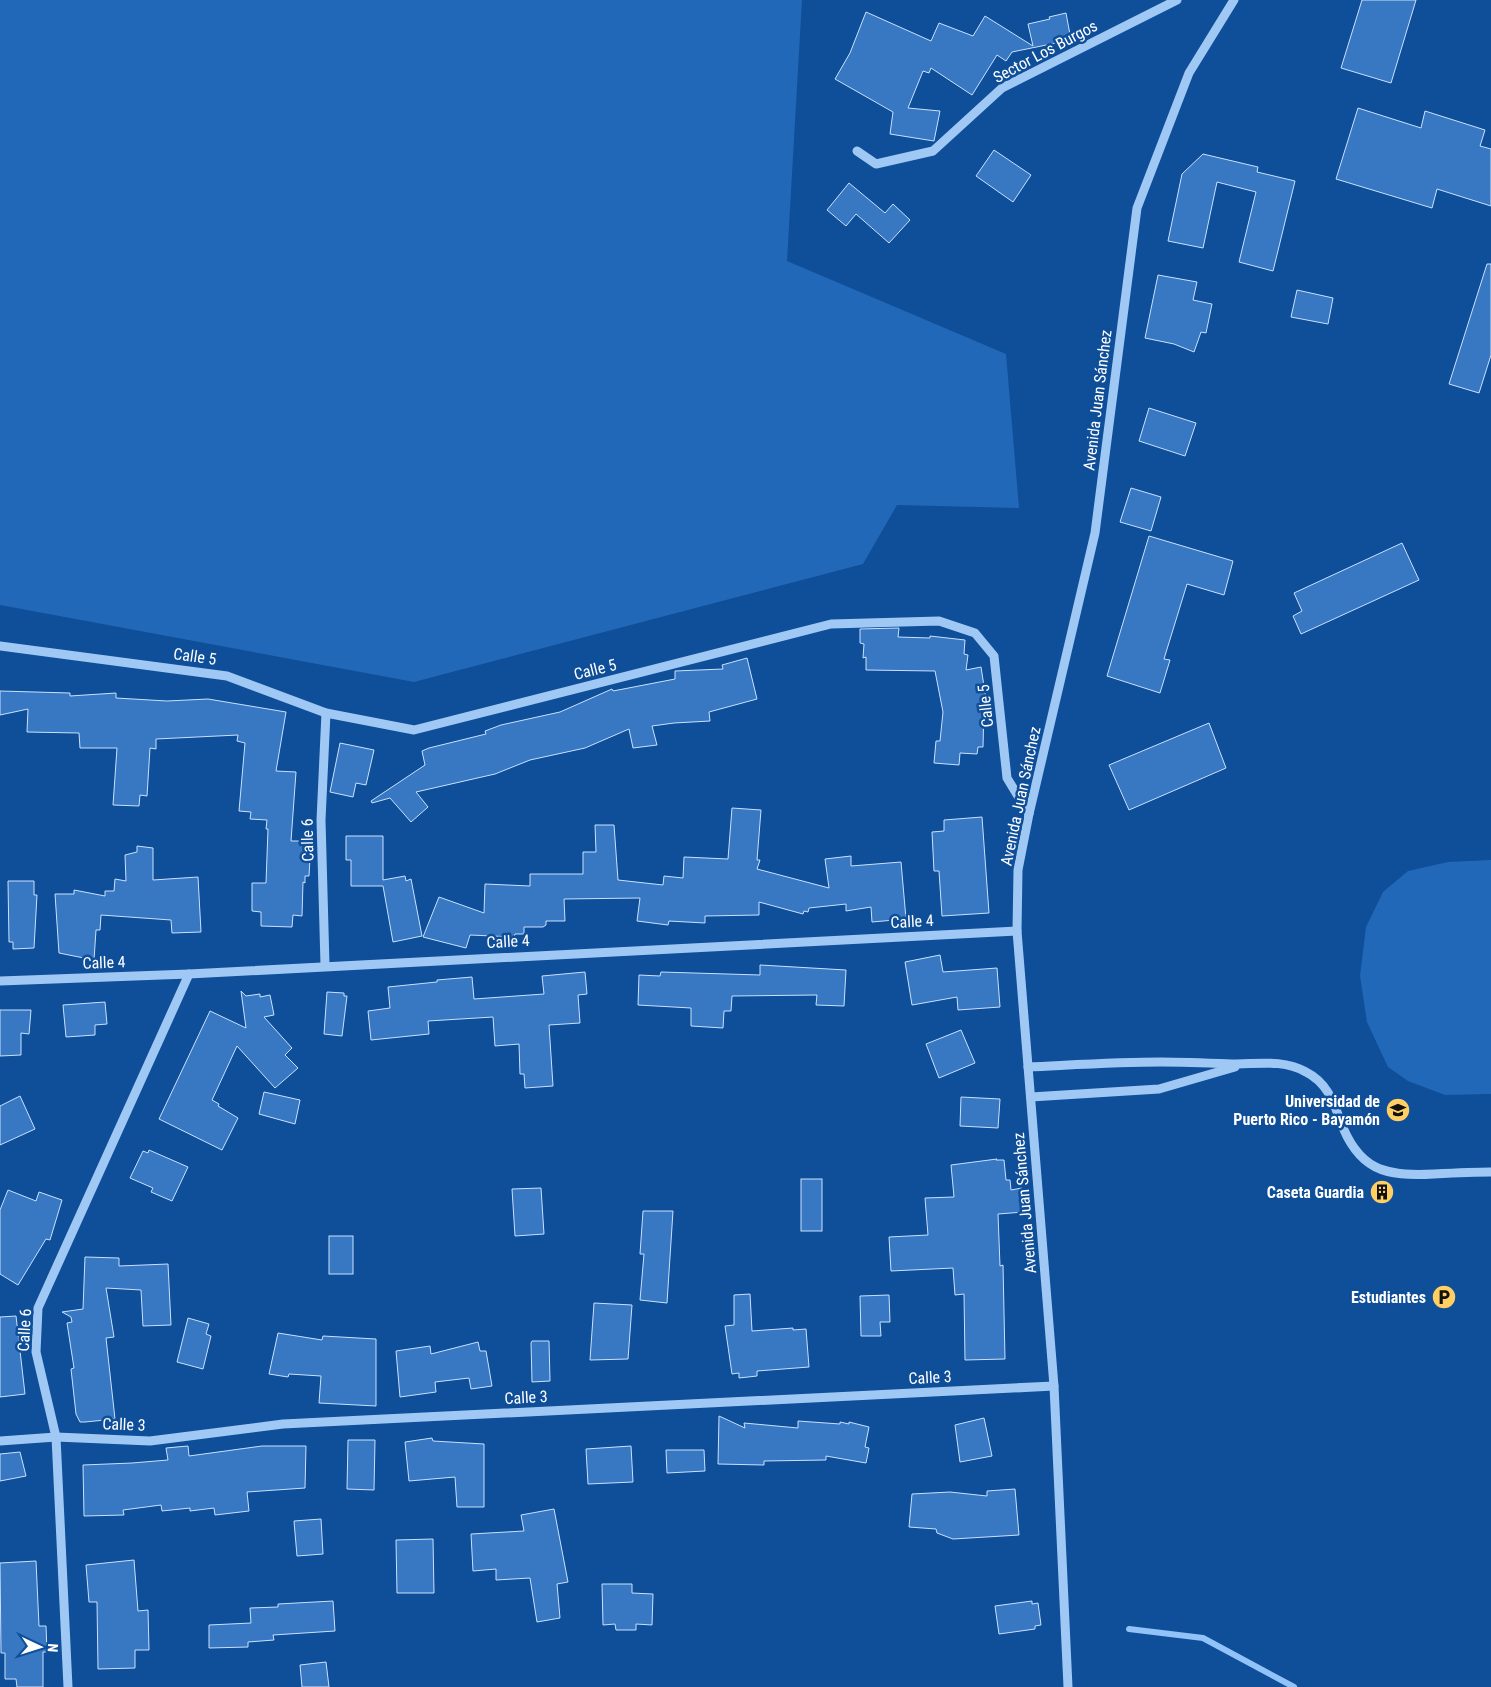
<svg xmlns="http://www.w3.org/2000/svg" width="1491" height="1687" font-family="'Roboto Condensed',sans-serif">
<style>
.green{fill:#2268b8}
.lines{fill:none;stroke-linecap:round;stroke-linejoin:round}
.stream{stroke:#91c3f8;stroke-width:6}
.building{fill:#3877c1;stroke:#c8e2fe}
.minor{stroke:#a0c8f5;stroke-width:9}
.labels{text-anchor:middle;stroke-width:5;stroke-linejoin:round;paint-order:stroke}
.street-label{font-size:16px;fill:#fff;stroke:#0f4e98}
.poi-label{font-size:16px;font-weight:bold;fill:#fff;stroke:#0f4e98;text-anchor:end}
</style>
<rect width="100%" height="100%" fill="#0f4e98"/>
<!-- green -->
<g class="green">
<polygon points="0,0 802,0 787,261 1006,354 1019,508 897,505 863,564 414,682 0,605"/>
<polygon points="1491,860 1491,1094 1445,1095 1408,1081 1388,1067 1367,1022 1360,976 1366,927 1383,892 1408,871 1448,862"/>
</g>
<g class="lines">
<!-- stream -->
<polyline class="stream" points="1129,1629 1203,1638 1294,1687"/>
</g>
<!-- building -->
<g class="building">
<polygon points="1362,0 1416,0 1391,83 1341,68"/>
<polygon points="866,12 931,41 939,23 973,36 985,16 1033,46 1028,24 1050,19 1049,17 1066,13 1071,40 1012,52 1006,61 997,55 972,95 931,68 929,73 923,71 908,108 940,111 934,141 890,134 893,112 835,79 850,53"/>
<polygon points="1358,108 1421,128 1425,111 1485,130 1480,146 1491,149 1491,206 1437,189 1432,208 1336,179"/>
<polygon points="994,150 1031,175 1013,202 976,176"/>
<polygon points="1203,154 1258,167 1257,172 1295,181 1273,271 1239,262 1256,192 1217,182 1203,248 1168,241 1182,174"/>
<polygon points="849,183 885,213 893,204 910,220 889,243 856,214 846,226 827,210"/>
<polygon points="1487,264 1491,264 1491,355 1479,393 1449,384"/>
<polygon points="1158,275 1197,282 1193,300 1212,304 1206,333 1201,332 1194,352 1174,344 1145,338"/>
<polygon points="1297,290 1333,298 1328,324 1291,317"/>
<polygon points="1149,408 1196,423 1185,456 1139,441"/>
<polygon points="1131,488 1161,497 1151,531 1120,522"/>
<polygon points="1149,536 1233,561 1224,595 1187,584 1164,659 1170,660 1160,693 1107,676"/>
<polygon points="1402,543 1419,580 1301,634 1293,616 1302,611 1294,593"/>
<polygon points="899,628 898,637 930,638 930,636 965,640 964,654 968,655 966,670 981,667 987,705 984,706 983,747 978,747 977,754 960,753 959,765 934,763 936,741 940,741 943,712 935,671 866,670 866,657 863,658 864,644 860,643 860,629"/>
<polygon points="747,658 757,699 709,712 710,721 674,723 652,726 657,745 633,748 629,729 585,748 530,760 495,774 416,792 428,807 411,822 390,798 372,803 371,801 425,765 422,751 429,748 486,734 485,731 501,725 560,712 612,689 613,691 675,679 675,671 723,669 722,665"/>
<polygon points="0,691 70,693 70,696 116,693 116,698 167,701 208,699 286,712 276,771 296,772 291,841 311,841 309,876 305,876 305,883 303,882 302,916 293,915 292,927 261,926 261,912 252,911 252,883 266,883 268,829 266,829 267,820 250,819 251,812 239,811 245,743 237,741 238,735 156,739 156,749 150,748 147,796 140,795 139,806 113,805 117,748 80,748 79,733 27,732 28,709 0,715"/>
<polygon points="1209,723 1226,768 1129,810 1109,765"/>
<polygon points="340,743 374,750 366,785 356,783 353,797 330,792"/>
<polygon points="732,808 761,810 757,860 760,860 757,869 829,888 825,859 851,856 851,866 901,862 906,919 872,922 871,907 846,911 846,904 809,908 808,912 804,911 803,914 759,902 759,915 705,916 705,923 669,921 668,925 637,921 640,898 564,899 565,921 546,921 546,925 543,927 524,927 524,934 515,934 514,937 470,935 466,948 423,937 439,897 484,913 485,884 530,886 530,874 583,874 583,852 596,852 595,825 614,825 618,880 663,885 664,876 683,878 684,857 728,859"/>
<polygon points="982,817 989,913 942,916 939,871 934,871 932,832 944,831 944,820"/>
<polygon points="346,836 383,836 383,880 405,876 406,881 411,879 422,936 393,942 383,886 351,886 351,860 346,860"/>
<polygon points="137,846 153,848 153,880 198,877 201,932 172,933 171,920 101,915 100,930 96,930 94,960 59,953 55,894 74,894 74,890 105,896 105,891 114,891 115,879 126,881 125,855 137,852"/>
<polygon points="8,881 34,881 34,895 37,895 34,948 13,949 13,942 9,942"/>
<polygon points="940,955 943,972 997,968 1000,1007 958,1010 957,997 912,1005 905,962"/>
<polygon points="760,965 846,970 844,1006 816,1005 817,995 732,996 731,1011 724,1011 723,1028 691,1026 691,1008 638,1005 639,975 660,976 661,972 760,975"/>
<polygon points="585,972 587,994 578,995 580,1023 549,1025 553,1086 525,1088 524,1074 520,1074 519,1044 495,1046 493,1017 428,1021 429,1034 371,1040 368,1011 390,1008 388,987 437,982 437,980 472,977 474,999 544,994 542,976"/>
<polygon points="241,991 246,996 260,994 260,997 270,995 274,1015 264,1017 292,1048 285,1055 298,1068 275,1088 237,1046 212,1100 219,1104 218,1106 238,1118 222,1150 159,1119 210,1011 246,1028"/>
<polygon points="327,992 344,993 344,996 347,996 342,1036 324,1034"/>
<polygon points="105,1002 107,1024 95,1025 95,1035 66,1037 63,1005"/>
<polygon points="0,1010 31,1010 29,1034 21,1033 21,1055 0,1056"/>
<polygon points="961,1030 975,1063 939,1078 926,1044"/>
<polygon points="264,1092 300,1100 295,1124 259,1114"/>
<polygon points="20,1096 35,1129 0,1145 0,1106"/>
<polygon points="961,1097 1000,1099 998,1128 960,1126"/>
<polygon points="149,1150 188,1167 172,1201 151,1192 153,1188 130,1178 143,1151 148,1153"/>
<polygon points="997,1159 996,1160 1004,1160 1006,1180 1010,1180 1011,1190 1022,1188 1024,1212 998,1214 1000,1266 1003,1265 1005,1359 965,1360 964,1294 955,1295 953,1268 891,1271 889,1237 928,1235 925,1198 954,1197 951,1165"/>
<rect x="801" y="1179" width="21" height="52"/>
<polygon points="541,1188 544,1234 515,1236 512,1189"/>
<polygon points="8,1190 36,1201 39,1192 62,1200 50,1240 46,1239 18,1285 0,1274 0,1210"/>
<polygon points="643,1211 673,1211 667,1303 640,1300 644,1254 640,1254"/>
<rect x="329" y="1236" width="24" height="38"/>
<polygon points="85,1257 119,1258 119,1266 168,1264 171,1325 143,1326 141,1290 106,1288 114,1337 106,1338 115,1419 85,1422 80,1422 76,1414 71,1369 74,1368 67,1323 72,1322 71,1317 62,1312 83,1309"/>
<polygon points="750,1294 752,1331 793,1328 793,1330 806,1329 809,1367 757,1371 757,1376 739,1378 739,1373 732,1374 725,1326 734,1325 734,1295"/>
<polygon points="889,1295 890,1322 880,1322 881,1336 861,1336 860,1296"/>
<polygon points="594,1303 632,1305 628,1359 590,1360"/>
<polygon points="16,1316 25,1394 0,1397 0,1317"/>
<polygon points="188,1318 209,1324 206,1334 211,1336 203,1369 177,1362"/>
<polygon points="278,1333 322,1340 323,1336 376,1339 376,1406 319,1403 321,1376 289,1374 288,1377 269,1374"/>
<polygon points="532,1341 549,1341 550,1381 532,1382 531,1343"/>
<polygon points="478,1342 480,1351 486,1351 492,1386 471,1389 469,1378 435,1382 436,1392 400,1397 396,1351 430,1346 431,1354"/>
<polygon points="719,1416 745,1428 744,1423 798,1428 798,1421 840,1424 840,1422 849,1424 849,1422 869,1427 865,1447 869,1448 866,1463 826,1456 826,1460 764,1461 764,1465 718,1464"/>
<polygon points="984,1418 992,1456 960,1462 955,1425"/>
<polygon points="432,1438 433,1441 484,1444 484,1507 457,1507 455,1477 409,1481 405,1442"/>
<polygon points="348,1440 375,1440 374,1490 347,1489"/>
<polygon points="188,1446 189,1456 262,1446 306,1446 305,1488 247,1492 249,1511 215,1515 214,1508 190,1511 190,1508 162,1511 161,1505 123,1510 124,1515 84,1516 83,1465 132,1463 168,1460 166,1448"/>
<polygon points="631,1446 633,1482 588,1484 586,1449"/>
<polygon points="666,1450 704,1450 705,1471 667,1473"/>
<polygon points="20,1452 26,1476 0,1481 0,1454"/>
<polygon points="1015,1489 1019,1535 953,1539 937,1533 936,1529 909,1527 912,1494 950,1492 987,1496 987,1491"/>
<polygon points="554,1509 568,1582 557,1584 560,1618 537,1622 530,1578 496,1580 496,1569 473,1571 471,1534 524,1531 521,1515"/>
<polygon points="321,1519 323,1554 297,1556 294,1521"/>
<polygon points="433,1539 434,1593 397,1593 396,1540"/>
<polygon points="134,1560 138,1611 148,1610 149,1650 135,1650 135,1668 98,1669 97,1602 89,1602 86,1565"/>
<polygon points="36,1561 39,1626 46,1626 47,1652 43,1652 43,1687 17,1687 16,1679 5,1679 5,1653 1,1653 0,1563"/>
<polygon points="602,1584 632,1584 632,1593 653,1594 652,1625 636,1624 636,1630 616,1630 615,1624 603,1625"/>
<polygon points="333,1601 335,1631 273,1635 274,1640 248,1642 248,1647 209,1648 209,1625 251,1623 250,1608 278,1607 278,1604"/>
<polygon points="1032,1601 1032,1604 1038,1603 1041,1625 1035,1626 1035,1629 999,1634 995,1606"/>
<polygon points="326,1662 329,1687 302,1687 300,1665"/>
</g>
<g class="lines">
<!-- minor -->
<g class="minor">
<polyline points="857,151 876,164 933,151 1002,88 1177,0"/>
<polyline points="0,646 227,676 326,713 414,730 831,624 939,621 975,633 994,656 1007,778 1029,814"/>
<polyline points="325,965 321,820 326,713"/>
<polyline points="0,981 189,974 1017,931"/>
<path d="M1028,1067C1072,1065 1117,1062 1161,1062C1184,1062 1208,1063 1232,1064C1258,1064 1283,1059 1306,1072C1326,1082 1333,1100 1340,1120C1358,1170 1385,1177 1434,1174C1453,1173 1472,1172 1491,1172"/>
<polyline points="1031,1097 1159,1089 1235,1067"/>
<polyline points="0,1441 56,1437 150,1441 283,1424 1054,1386"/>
<polyline points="68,1687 56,1437 36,1352 38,1308 189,974"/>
<polyline points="1068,1687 1054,1386 1017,931 1018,870 1029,814 1095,533 1137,208 1189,73 1234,0"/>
</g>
</g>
<!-- icons -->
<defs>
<g id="university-disc" transform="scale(1.25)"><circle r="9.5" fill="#ffcf63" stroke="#0f4e98"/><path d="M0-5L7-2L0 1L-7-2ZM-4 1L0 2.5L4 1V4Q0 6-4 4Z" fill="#111"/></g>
<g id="building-disc" transform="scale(1.25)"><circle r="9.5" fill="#ffcf63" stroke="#0f4e98"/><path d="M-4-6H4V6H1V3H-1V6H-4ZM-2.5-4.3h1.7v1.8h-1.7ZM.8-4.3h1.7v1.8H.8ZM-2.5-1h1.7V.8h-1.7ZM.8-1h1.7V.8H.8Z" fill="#111"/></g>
<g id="parking-disc" transform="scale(1.25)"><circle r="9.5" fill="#ffcf63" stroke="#0f4e98"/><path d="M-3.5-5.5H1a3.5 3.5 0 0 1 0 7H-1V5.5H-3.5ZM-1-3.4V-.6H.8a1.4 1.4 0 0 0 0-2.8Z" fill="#111"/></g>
</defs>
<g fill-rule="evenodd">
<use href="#university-disc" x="1398" y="1110"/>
<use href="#building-disc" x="1382" y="1192"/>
<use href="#parking-disc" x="1444" y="1297"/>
</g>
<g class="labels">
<!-- street labels -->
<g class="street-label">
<text transform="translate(1045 51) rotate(-28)" y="6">Sector Los Burgos</text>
<text transform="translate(1097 400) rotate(-83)" y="6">Avenida Juan Sánchez</text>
<text transform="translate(195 656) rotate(8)" y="6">Calle 5</text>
<text transform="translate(595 669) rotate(-14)" y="6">Calle 5</text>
<text transform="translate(985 706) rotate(-96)" y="6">Calle 5</text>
<text transform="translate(1020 796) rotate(-78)" y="6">Avenida Juan Sánchez</text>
<text transform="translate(307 840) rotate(-91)" y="6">Calle 6</text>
<text transform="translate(912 921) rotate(-3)" y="6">Calle 4</text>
<text transform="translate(508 941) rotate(-3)" y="6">Calle 4</text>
<text transform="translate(104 962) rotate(-2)" y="6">Calle 4</text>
<text transform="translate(1024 1203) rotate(-95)" y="6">Avenida Juan Sánchez</text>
<text transform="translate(24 1330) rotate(-87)" y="6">Calle 6</text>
<text transform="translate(930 1377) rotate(-3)" y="6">Calle 3</text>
<text transform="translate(526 1397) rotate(-3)" y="6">Calle 3</text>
<text transform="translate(124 1424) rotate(2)" y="6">Calle 3</text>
</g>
<!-- poi labels -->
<g class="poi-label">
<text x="1380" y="1107">Universidad de<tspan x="1380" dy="18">Puerto Rico - Bayamón</tspan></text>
<text x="1364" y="1198">Caseta Guardia</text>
<text x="1426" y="1303">Estudiantes</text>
</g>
</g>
<!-- north arrow -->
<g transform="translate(40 1647) rotate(94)" stroke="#0f4e98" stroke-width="4" paint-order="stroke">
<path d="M0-4L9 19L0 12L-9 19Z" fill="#ffffff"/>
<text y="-8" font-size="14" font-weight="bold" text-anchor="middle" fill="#ffffff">N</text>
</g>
</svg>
